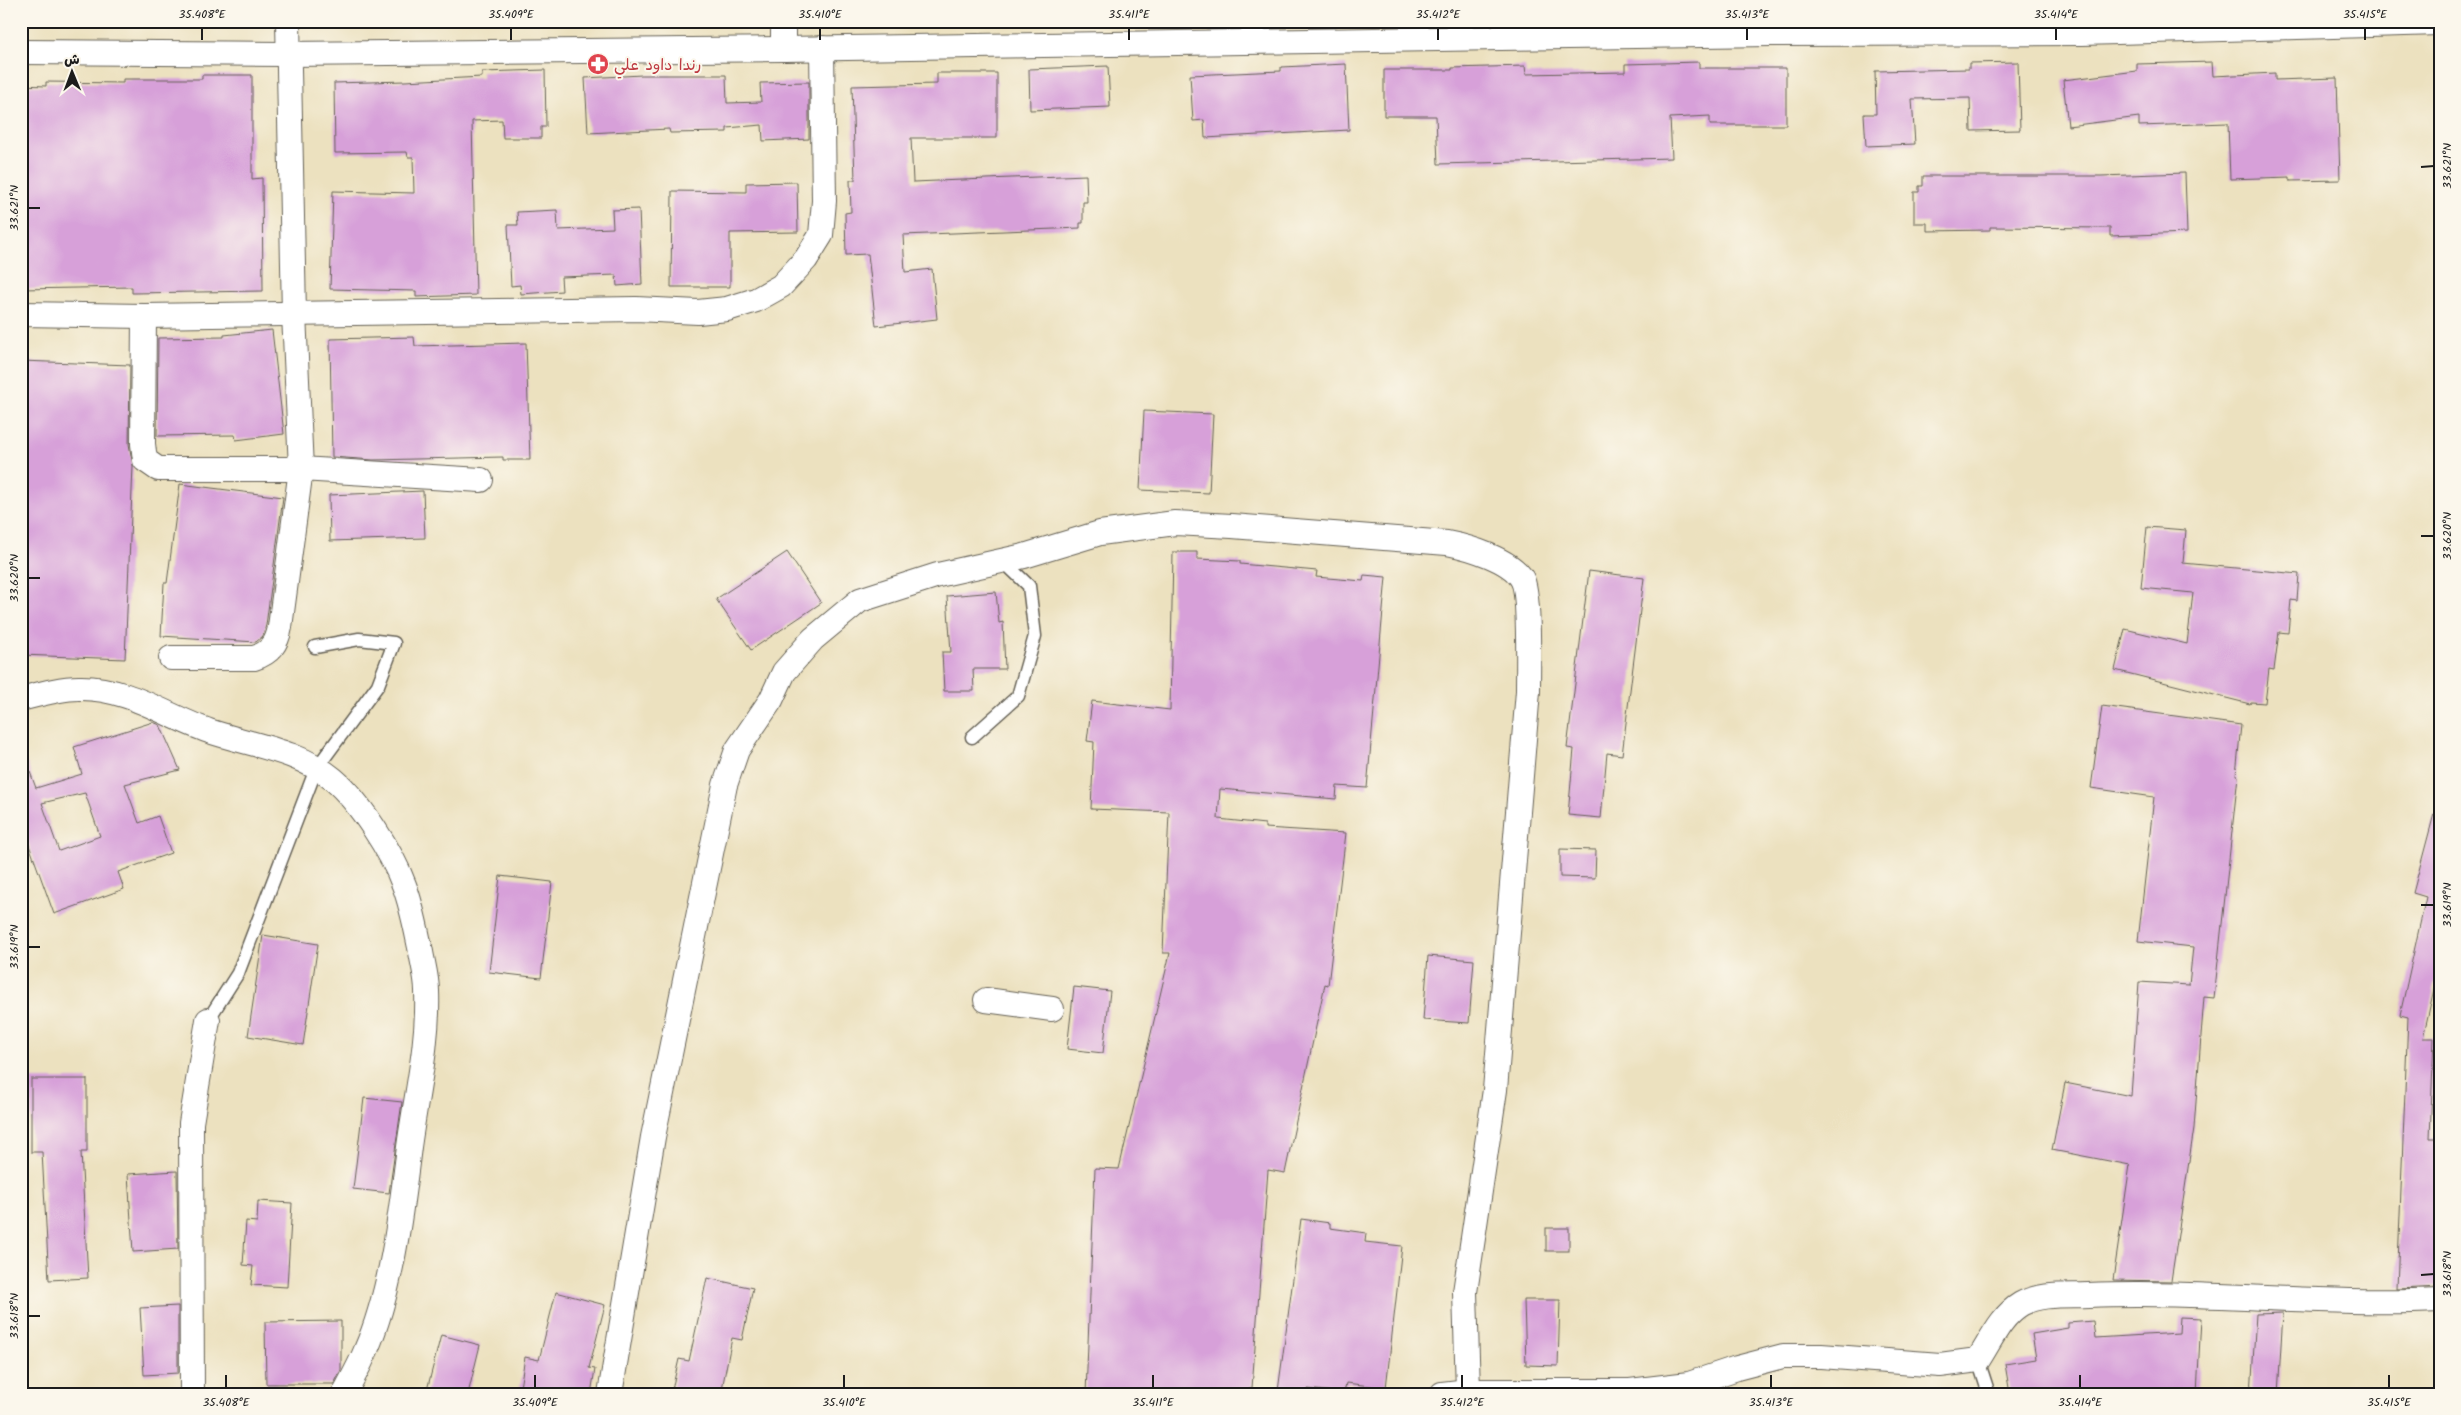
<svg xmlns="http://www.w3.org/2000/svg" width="2461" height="1415" font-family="Kalam,'Playpen Sans Arabic',sans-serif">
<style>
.building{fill:#d7a0d9;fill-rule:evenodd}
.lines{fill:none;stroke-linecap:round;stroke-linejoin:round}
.lane-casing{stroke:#656155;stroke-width:15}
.street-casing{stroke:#656155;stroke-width:26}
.lane{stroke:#fff;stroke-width:12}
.street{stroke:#fff;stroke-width:24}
.ticks{fill:none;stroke:#1c1c1c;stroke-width:2}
.labels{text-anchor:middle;stroke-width:4;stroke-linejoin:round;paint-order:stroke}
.health-label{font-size:16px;fill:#be3a42;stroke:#fbf7ec;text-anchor:start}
.neatline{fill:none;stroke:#1c1c1c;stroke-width:2}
.ticks-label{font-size:12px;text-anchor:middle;fill:#1c1c1c}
</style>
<rect width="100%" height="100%" fill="#fbf7ec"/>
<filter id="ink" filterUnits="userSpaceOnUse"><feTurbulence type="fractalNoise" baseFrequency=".02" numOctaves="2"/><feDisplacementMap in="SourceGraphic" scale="10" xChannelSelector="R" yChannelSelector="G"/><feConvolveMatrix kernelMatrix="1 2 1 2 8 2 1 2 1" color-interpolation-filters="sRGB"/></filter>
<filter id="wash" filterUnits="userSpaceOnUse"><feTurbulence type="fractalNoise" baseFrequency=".0096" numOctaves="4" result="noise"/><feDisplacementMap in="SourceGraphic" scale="20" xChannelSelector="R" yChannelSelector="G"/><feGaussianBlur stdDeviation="1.12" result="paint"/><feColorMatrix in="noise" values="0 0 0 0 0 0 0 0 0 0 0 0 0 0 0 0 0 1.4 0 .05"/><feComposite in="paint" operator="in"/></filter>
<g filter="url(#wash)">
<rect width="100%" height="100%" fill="#ece1bf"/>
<g id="blocks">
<!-- building -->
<g class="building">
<polygon points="1699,62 1699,68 1786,68 1786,125 1710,125 1710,116 1670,118 1672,158 1438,164 1436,116 1384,116 1384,70 1452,70 1452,68 1525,66 1526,74 1625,72 1625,64"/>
<polygon points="2018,62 2020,130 1971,131 1970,98 1912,99 1915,144 1866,146 1864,114 1876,114 1875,71 1969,69 1969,63"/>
<polygon points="2212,62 2213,76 2275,73 2275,80 2337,78 2340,180 2290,181 2290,177 2230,179 2228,123 2139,126 2139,117 2068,126 2063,80 2137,71 2137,64"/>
<polygon points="1346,64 1349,130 1205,138 1204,120 1193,121 1190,75 1281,71 1281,67"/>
<polygon points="1108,66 1110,107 1030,110 1029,69"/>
<polygon points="545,70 546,127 541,127 541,138 503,138 502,120 472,121 476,295 416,297 416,291 330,289 333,191 414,193 413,157 408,157 407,152 335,153 334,83 405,81 482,77 482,72"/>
<polygon points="937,73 997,73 997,138 911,138 913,182 1086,175 1087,202 1083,202 1083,223 1080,223 1080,228 903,235 905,272 932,269 937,319 876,326 868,254 846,255 845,213 851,212 850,180 855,180 852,86 937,84"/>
<polygon points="202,75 252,75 252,179 262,178 263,291 132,293 132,287 21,289 21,85 46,86 46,82 123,83 123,79 202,79"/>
<polygon points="642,75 726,75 727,103 761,102 760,83 809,82 809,139 763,141 762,125 727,128 727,132 670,133 669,129 588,133 585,78"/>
<polygon points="2185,173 2187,233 2110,236 2110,228 1990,227 1990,230 1927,231 1927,223 1914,223 1914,192 1919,192 1919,186 1923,186 1923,176 2101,176"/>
<polygon points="797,182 798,232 730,233 730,287 671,287 672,191 746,192 746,183"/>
<polygon points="639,209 642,284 617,286 616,275 561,277 562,291 521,294 520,285 511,286 508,225 518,225 517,212 557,210 558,230 613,228 612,210"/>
<polygon points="272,330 284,434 236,440 235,435 157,436 158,338 224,337 224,335"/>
<polygon points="414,337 415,346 526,343 530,460 503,460 503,457 373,460 332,457 330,339"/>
<polygon points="21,361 130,365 129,444 133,466 125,659 21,655"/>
<polygon points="1144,411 1213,414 1209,493 1140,490"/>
<polygon points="180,484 283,497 266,625 263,636 256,642 161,636 164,583 167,583"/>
<polygon points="423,491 425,538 330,541 329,495"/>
<polygon points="2147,527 2186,530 2183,563 2299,574 2297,601 2291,600 2288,633 2279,632 2274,670 2269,669 2265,703 2251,702 2250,704 2115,670 2125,629 2187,644 2193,593 2141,588"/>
<polygon points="787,552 821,603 751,650 716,599"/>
<polygon points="1173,552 1197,552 1197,559 1240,561 1240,564 1317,571 1316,577 1363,581 1364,575 1386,577 1367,788 1337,786 1336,799 1220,789 1218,819 1265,824 1265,828 1346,833 1328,985 1325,984 1285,1173 1268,1170 1252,1388 1249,1388 1249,1394 1086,1394 1095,1168 1119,1169 1170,953 1163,953 1169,812 1091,809 1094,742 1087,741 1092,701 1170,710"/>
<polygon points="1589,571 1644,578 1622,755 1607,753 1601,818 1568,815 1574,749 1567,748"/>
<polygon points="996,592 999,623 1003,622 1005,669 973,669 974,691 944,691 942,652 951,652 947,596"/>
<polygon points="2102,706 2241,725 2236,775 2238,776 2214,998 2204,997 2194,1128 2171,1281 2113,1280 2130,1165 2052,1150 2065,1083 2131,1096 2139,982 2189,985 2193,947 2138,941 2154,797 2091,788"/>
<path d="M153,722L160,725L180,770L125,784L139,823L158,816L171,853L118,872L124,889L54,914L25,834L21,835V753H23L36,788L82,774L74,747ZM85,793L100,836L59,851L42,803Z"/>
<polygon points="2434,814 2440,814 2440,962 2423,1038 2434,1038 2430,1138 2440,1138 2440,1286 2397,1288 2408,1017 2400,1015 2426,897 2413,893"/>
<polygon points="1560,849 1596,850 1595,878 1560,877"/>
<polygon points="500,876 552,882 541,978 489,972"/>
<polygon points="263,935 318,944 303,1045 248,1036"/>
<polygon points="1428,956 1474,960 1469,1023 1423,1020"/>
<polygon points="1074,987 1110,991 1103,1053 1067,1049"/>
<polygon points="31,1079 87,1079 87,1152 81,1152 88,1278 49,1280 42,1152 31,1152"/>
<polygon points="364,1098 402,1102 389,1193 353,1189"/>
<polygon points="177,1171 178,1249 133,1252 128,1174"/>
<polygon points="258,1201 292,1203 287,1287 251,1285 253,1266 243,1265 246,1221 257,1222"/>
<polygon points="1301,1219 1330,1223 1330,1228 1366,1233 1365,1242 1402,1246 1386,1388 1346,1383 1344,1393 1308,1389 1308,1394 1278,1391"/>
<rect x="1546" y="1228" width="23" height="23"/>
<polygon points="707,1278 753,1288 742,1340 732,1338 721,1394 671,1394 679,1359 689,1361"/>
<polygon points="556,1292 605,1305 589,1368 595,1369 591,1394 519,1394 525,1357 539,1360"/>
<polygon points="1524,1300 1560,1300 1558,1366 1526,1365"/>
<polygon points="178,1306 178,1373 144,1375 140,1308"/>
<polygon points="2283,1313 2278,1394 2251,1394 2256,1314"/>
<polygon points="2180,1317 2201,1318 2197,1394 2010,1394 2005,1364 2036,1359 2032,1334 2068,1328 2068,1323 2093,1321 2095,1338 2179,1333"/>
<polygon points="341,1321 341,1370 334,1384 266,1384 265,1322"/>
<polygon points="441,1335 480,1345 468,1394 426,1394"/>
</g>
</g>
</g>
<g filter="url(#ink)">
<use href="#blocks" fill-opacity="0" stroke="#656155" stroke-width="1"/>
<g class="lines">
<!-- lane casing -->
<g class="lane-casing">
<g id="lane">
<polyline points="972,737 1018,696 1035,636 1029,586 1003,561"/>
<polyline points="208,1020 238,973 316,769 378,685 394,643 359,639 315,647"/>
<polyline points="1978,1360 1989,1394"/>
</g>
</g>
<!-- street casing -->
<g class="street-casing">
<g id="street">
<polyline points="783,49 783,21"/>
<polyline points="21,52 287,54 783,49 1770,34 2082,33 2440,23"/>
<polyline points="21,314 144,316 636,309 698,312 727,309 756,300 781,286 806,259 821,235 824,201 822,48"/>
<polyline points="144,316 143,444 145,460 158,469 301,469 294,314 288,21"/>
<path d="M171,658H254C270,653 277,644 280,627L301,469L481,480"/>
<path d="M21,699C40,694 60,688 79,688C127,687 166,716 209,731C250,745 298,750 333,779C359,801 392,852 404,885C412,906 416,929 421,952C423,964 427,978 427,991C429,1043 416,1095 409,1147C401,1211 392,1290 366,1350C360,1365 352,1379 344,1394"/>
<polyline points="986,1000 1052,1009"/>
<polyline points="192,1394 191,1123 208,1020"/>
<path d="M610,1394L653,1137L725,785L737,750L771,700L784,672L813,639L860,600L938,575L1024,556L1100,533L1175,523L1232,526L1447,543C1468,547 1510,559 1522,579C1530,593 1528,672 1528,691L1495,1090L1465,1292L1468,1391"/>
<path d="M1442,1394L1468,1391H1630L1689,1384L1737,1368L1783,1356H1821L1940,1365L1978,1360C1991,1340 2001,1316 2021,1304C2040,1293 2068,1296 2088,1295C2205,1290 2323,1306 2440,1300"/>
</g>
</g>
<!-- lane -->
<use href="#lane" class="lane"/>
<!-- street -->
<use href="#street" class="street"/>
</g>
</g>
<!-- ticks -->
<path class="ticks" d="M202,28V40M511,28V40M820,28V40M1129,28V40M1438,28V40M1747,28V40M2056,28V40M2365,28V40M2421,167L2434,166M28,208H40M2421,536H2434M28,578H40M2421,905H2434M28,947H40M2421,1275L2434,1274M28,1316H40M226,1375V1388M535,1375V1388M844,1375V1388M1153,1375V1388M1462,1375V1388M1771,1375V1388M2080,1375V1388M2389,1375V1388"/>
<!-- icons -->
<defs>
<g id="pharmacy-disc" transform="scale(1.125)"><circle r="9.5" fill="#e0444e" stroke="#fbf7ec"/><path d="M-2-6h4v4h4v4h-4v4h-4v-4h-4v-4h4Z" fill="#fff"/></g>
</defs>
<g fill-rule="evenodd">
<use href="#pharmacy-disc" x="598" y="64"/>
</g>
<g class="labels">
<!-- health labels -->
<g class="health-label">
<text x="614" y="70">رندا داود علي</text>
</g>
</g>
<!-- margin -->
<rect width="2461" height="1415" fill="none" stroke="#fbf7ec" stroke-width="55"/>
<!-- north arrow -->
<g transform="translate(72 72) rotate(359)" stroke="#fbf7ec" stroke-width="4" paint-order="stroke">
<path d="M0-4L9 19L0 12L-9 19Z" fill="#1c1c1c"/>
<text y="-8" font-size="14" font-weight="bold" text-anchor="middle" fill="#1c1c1c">ش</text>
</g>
<rect x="28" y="28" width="2406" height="1360" class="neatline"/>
<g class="ticks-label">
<text x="202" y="18">35.408°E</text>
<text x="511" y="18">35.409°E</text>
<text x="820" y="18">35.410°E</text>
<text x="1129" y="18">35.411°E</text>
<text x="1438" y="18">35.412°E</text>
<text x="1747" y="18">35.413°E</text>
<text x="2056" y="18">35.414°E</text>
<text x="2365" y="18">35.415°E</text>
<text transform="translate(2447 166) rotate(-90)" y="4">33.621°N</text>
<text transform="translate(14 208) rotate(-90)" y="4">33.621°N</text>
<text transform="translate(2447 536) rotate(-90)" y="4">33.620°N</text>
<text transform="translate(14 578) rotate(-90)" y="4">33.620°N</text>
<text transform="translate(2447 905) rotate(-90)" y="4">33.619°N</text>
<text transform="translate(14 947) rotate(-90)" y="4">33.619°N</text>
<text transform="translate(2447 1274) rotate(-90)" y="4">33.618°N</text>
<text transform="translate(14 1316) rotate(-90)" y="4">33.618°N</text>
<text x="226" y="1406">35.408°E</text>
<text x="535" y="1406">35.409°E</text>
<text x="844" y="1406">35.410°E</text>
<text x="1153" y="1406">35.411°E</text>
<text x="1462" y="1406">35.412°E</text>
<text x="1771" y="1406">35.413°E</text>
<text x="2080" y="1406">35.414°E</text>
<text x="2389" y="1406">35.415°E</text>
</g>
</svg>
